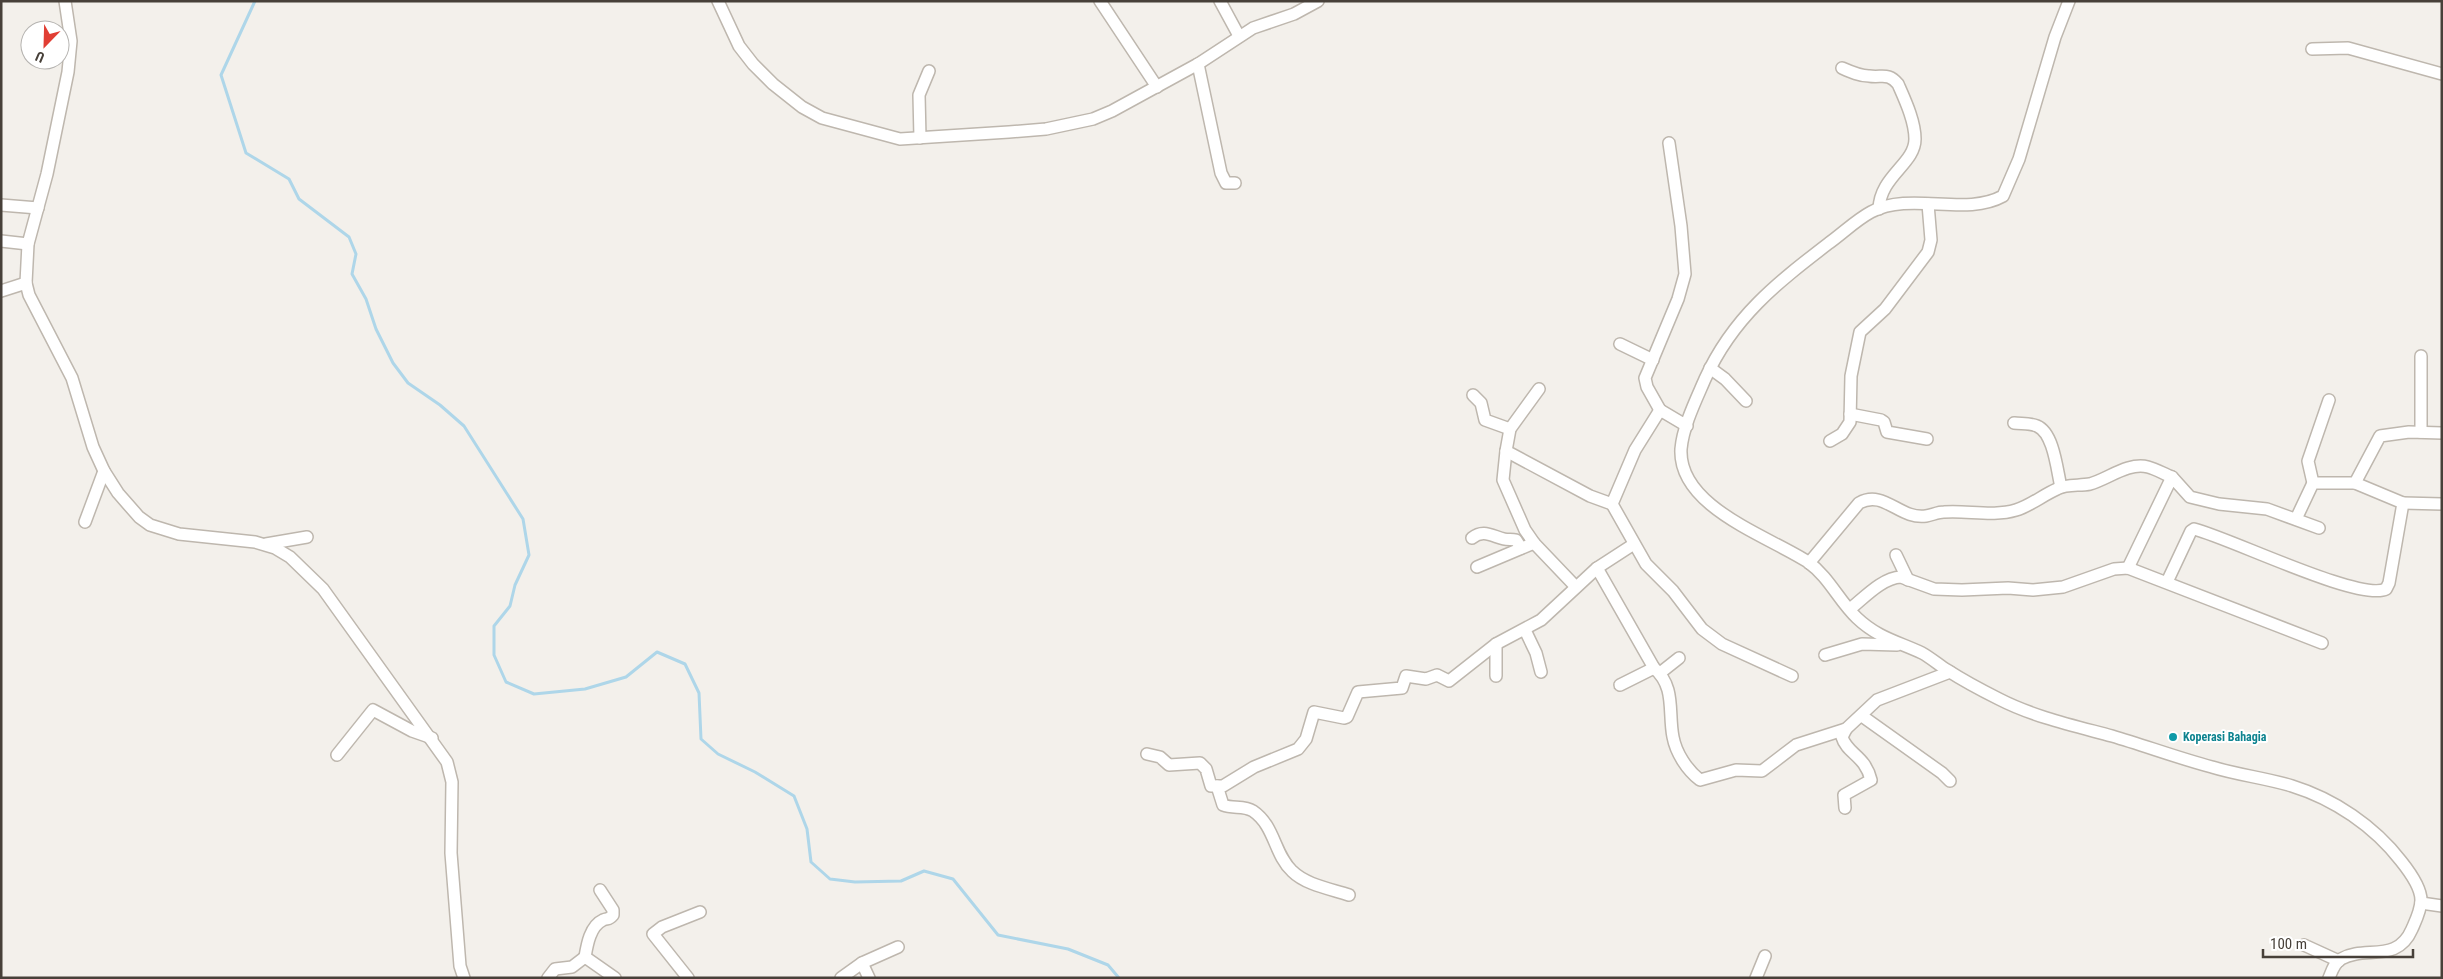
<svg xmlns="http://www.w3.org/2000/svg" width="2443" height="979" font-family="'Roboto Condensed',sans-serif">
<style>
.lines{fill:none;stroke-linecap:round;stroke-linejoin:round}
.stream{stroke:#aed6e9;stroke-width:3}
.minor-casing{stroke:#beb7ae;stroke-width:14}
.minor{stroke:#fff;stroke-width:11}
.culture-dot{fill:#0f9aa8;stroke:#fff;stroke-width:2}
.labels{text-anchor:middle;stroke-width:4;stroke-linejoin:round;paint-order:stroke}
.culture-label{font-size:12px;font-weight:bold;fill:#0d838f;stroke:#fff;text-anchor:start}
</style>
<rect width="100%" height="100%" fill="#f3f0eb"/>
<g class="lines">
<!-- stream -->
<polyline class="stream" points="255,1 221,75 246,153 289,179 299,199 349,237 356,254 352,274 366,299 376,329 393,363 408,383 440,405 464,426 523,519 529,555 515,585 510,606 494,626 494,655 506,682 534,694 585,689 626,677 657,652 685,664 699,693 701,739 718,754 755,772 794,796 807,829 811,862 830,879 855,882 901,881 924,871 953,879 998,935 1068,949 1108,965 1119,978"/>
<!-- minor casing -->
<g class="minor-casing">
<g id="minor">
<polyline points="65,1 71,41 68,72 47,174 28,244 26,283 29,295 72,378 93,447 104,471 118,493 139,517 150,525 179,534 255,542 275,548 290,557 323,589 447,762 452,782 451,853 460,966 464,978"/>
<polyline points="718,1 739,46 753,64 773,84 802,107 822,118 900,139 1009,132 1046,129 1093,119 1112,111 1198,64 1253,28 1294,14 1318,1"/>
<polyline points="1100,1 1157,87"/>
<polyline points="1220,1 1239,36"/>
<path d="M2069,1L2055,37L2019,159L2003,196C1965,217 1911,191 1871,212C1856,220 1843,233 1829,243C1777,283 1733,317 1705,379C1696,400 1683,426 1681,449C1678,507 1768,536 1808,562C1829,577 1839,601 1857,618C1878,638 1899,642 1922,653C1931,658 1939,665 1947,670C1964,681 1981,690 1999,699C2034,717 2075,726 2112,736C2146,746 2178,758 2212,767C2238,775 2266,778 2292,786C2334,799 2374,826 2401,861C2409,871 2421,887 2421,900C2421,910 2416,920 2412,929C2397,964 2365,945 2341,959C2334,963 2332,971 2329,978"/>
<polyline points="2312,49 2348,48 2442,74"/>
<polyline points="1198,64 1221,173 1226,183 1235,183"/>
<path d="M1842,68C1851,72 1860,76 1869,76C1882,78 1888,72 1898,84C1905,100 1915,121 1915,139C1915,164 1880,176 1879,209"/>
<polyline points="920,138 919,95 929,71"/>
<polyline points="1,205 38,208"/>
<polyline points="1,241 28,244"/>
<polyline points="1,291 26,283"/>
<polyline points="1620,344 1653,360"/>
<polyline points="1710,368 1725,379 1746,401"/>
<polyline points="1539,389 1510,429 1506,451 1590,496 1612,504"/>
<polyline points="1473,395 1481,403 1485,420 1510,429"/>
<polyline points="1660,410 1647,387 1645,378 1678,299 1685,274 1681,226 1669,143"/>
<polyline points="1850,414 1881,420 1884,422 1887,432 1927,439"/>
<path d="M2014,423C2021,424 2030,423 2037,426C2054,433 2057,471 2061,487"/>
<polyline points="1687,426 1660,410 1635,450 1612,504 1646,564 1673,591 1702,629 1722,644 1792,676"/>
<polyline points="2421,432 2421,356"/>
<polyline points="1830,441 1842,434 1850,422 1851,376 1860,332 1885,309 1928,252 1931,240 1928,204"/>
<polyline points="1506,451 1503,480 1525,530 1534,543"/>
<polyline points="2313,483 2308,461 2329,400"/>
<polyline points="2403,503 2442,504"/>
<polyline points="2296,519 2313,483 2355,483 2380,436 2409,432 2442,433"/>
<polyline points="85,522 104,471"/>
<path d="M1472,538C1483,529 1492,536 1504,539C1508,540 1512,539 1516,540L1521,548"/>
<polyline points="266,544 307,537"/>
<polyline points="1896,555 1908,580"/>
<path d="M1809,563L1859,503C1884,489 1900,520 1926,516C1932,515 1938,512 1944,512C1967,510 1993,517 2016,510C2030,506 2043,495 2057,489C2066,484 2079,486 2090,484C2108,479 2128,462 2148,467C2156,469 2164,474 2172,477"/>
<polyline points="1477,567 1534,543 1576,587"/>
<path d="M1597,568L1654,668C1676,687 1668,712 1673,737C1676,753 1687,770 1700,780L1736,770L1762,771L1796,745L1846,729L1877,700L1950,672"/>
<polyline points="2128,568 2172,477 2190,497 2219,504 2267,509 2319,528"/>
<path d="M2167,582L2191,531L2194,529C2230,538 2360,602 2386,589L2389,583L2403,503L2355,483"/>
<path d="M1850,609C1865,597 1882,578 1901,577L1934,589L1962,590L2008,588L2033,590L2063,587L2114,569L2128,568L2322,643"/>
<polyline points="1525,630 1536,653 1541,672"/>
<polyline points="1825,655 1862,644 1897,645"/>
<polyline points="1660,673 1679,658"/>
<polyline points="1496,676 1496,644"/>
<polyline points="1620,685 1654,668"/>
<polyline points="1862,716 1942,773 1950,781"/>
<polyline points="1147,754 1160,757 1169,765 1200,763 1206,769 1211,786 1223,786 1254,767 1298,749 1306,739 1314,712 1344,718 1347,717 1358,692 1402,688 1406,676 1426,679 1437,675 1449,681 1496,644 1541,620 1597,568 1634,544"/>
<polyline points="337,755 373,710 412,731 432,738"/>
<path d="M1217,786L1223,805C1233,809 1244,805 1253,811C1275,826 1274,854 1292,871C1306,885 1331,889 1349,895"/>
<path d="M1845,808L1844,795L1871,780C1865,755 1847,754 1842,737L1846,729"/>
<polyline points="2421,903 2442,906"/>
<polyline points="2304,945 2339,961"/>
<path d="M585,957C587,945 590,926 603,920C608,918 609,920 613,915V910L600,890"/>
<polyline points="862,963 869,978"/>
<polyline points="548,978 555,969 572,967 585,957 615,978"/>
<polyline points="688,978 653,934 662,927 700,912"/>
<polyline points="841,978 862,963 898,947"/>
<polyline points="1756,978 1765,956"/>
</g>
</g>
<!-- minor -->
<use href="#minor" class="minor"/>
</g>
<!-- markers -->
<circle class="culture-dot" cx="2173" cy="737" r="5"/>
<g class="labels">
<!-- culture labels -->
<g class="culture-label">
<text x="2183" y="741">Koperasi Bahagia</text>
</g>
</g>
<!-- border -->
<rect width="2443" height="979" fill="none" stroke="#474039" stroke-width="5"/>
<!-- north arrow -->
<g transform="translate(45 45) rotate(203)"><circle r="24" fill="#ffffff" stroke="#b5b3b0"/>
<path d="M0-4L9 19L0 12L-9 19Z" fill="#e13e34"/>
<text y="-8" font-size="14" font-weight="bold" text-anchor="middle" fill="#474039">U</text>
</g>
<!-- scale -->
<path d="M2263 949v8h150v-8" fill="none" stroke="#474039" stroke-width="2.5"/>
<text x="2270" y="949" font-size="15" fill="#474039" stroke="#ffffff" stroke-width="4" paint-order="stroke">100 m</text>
</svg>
